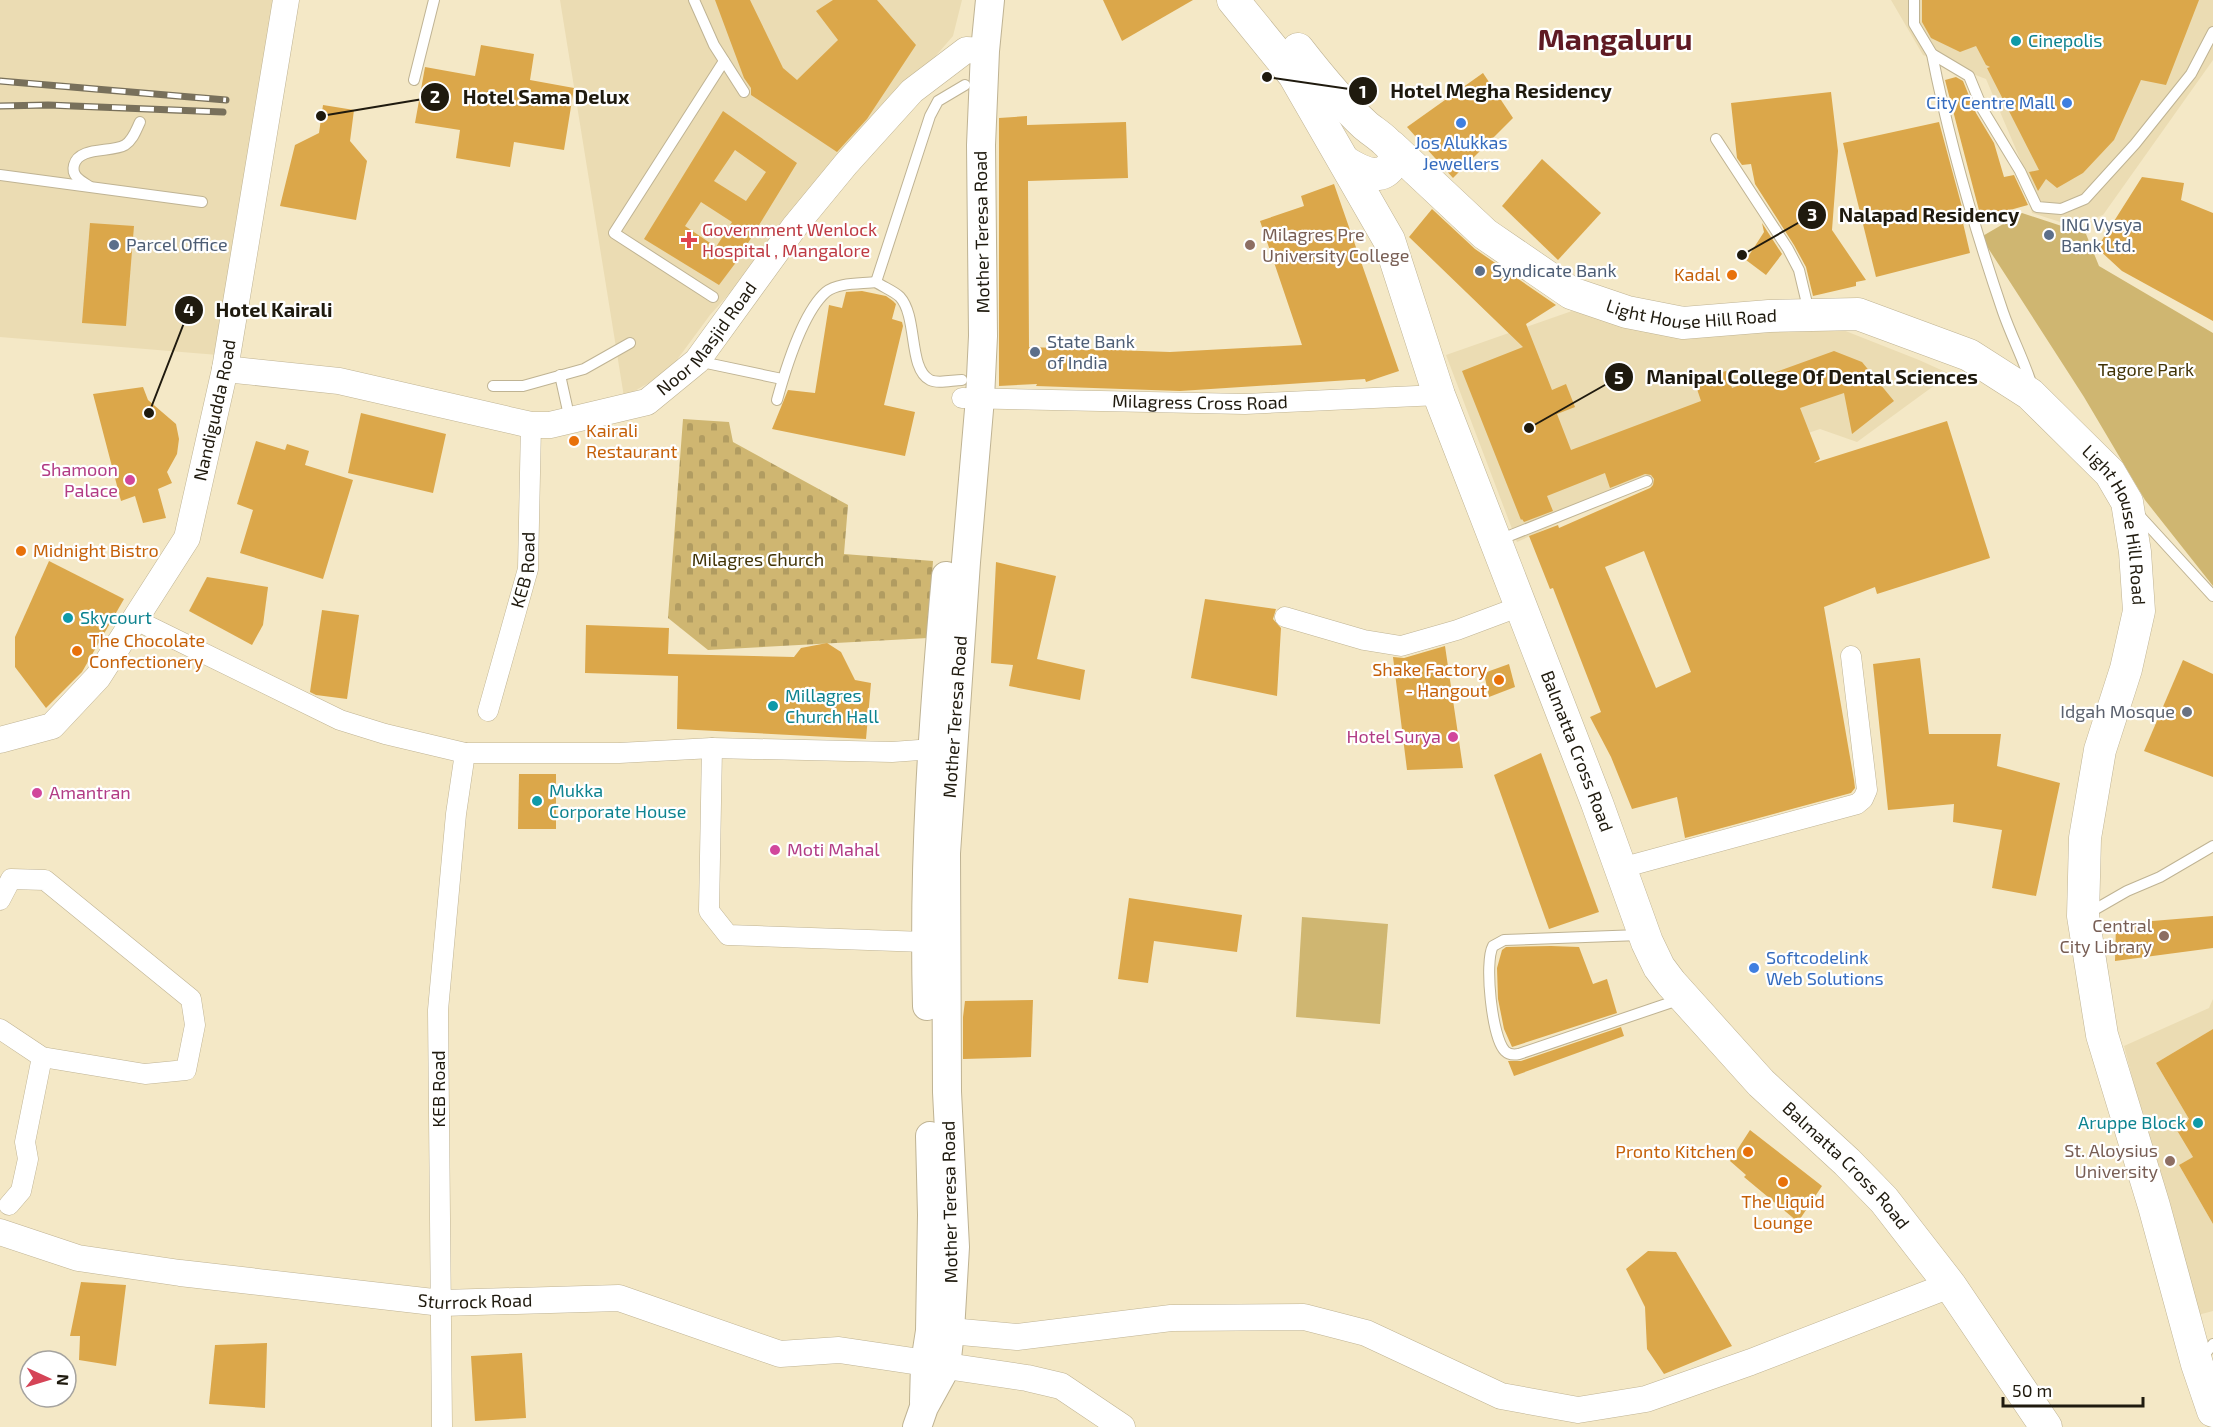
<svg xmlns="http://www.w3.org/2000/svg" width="2213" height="1427" font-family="'Exo 2',sans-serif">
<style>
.built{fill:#ebdcb3}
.green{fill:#cfb671}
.cemetery{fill:url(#cemetery-stones)}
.building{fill:#dba74a;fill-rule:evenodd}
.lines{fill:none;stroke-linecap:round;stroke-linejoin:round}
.service-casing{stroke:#bfb393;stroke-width:12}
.minor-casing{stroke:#bfb393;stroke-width:21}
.tertiary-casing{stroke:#bfb393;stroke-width:27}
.secondary-casing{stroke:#bfb393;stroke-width:30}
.primary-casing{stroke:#bfb393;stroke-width:33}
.service{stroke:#fff;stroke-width:10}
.minor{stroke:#fff;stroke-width:20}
.tertiary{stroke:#fff;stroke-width:26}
.secondary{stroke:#fff;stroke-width:28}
.primary{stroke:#fff;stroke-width:32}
.rail-casing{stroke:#78705b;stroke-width:7}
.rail{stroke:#fff;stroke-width:4.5;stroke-dasharray:14;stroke-linecap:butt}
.culture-dot{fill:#0f9aa8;stroke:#fff;stroke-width:2}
.shop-dot{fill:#3f7fe0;stroke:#fff;stroke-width:2}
.service-dot{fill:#5c6f8a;stroke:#fff;stroke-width:2}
.health-dot{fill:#e0444e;stroke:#fff;stroke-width:2}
.education-dot{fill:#8d6e63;stroke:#fff;stroke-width:2}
.food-dot{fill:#e8710a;stroke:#fff;stroke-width:2}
.hotel-dot{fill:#d1479c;stroke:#fff;stroke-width:2}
.worship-dot{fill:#6b7280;stroke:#fff;stroke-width:2}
.labels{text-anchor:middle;stroke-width:4.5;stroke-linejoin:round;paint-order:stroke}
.culture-label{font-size:18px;fill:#0d838f;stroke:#fff;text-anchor:start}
.shop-label{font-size:18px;fill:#366cbe;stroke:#fff;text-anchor:end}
.service-label{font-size:18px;fill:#4e5e75;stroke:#fff;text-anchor:start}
.health-label{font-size:18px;fill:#be3a42;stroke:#fff;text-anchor:start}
.street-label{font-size:18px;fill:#1f1a0e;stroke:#fff}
.education-label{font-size:18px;fill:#785e54;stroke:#fff;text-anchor:end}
.food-label{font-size:18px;fill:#c56008;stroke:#fff;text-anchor:end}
.park-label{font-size:18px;fill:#413306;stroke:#fff}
.hotel-label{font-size:18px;fill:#b23c85;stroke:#fff;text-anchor:end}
.worship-label{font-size:18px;fill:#5b616d;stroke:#fff;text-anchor:end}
.town-label{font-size:30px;font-weight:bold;fill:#5f1a23;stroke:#fff}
.leader{fill:none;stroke:#1f1a0e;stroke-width:2}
.callout-dot{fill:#1f1a0e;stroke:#fff;stroke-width:2}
.mark-label{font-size:18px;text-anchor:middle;font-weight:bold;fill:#fff}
.callout-label{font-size:20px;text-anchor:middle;font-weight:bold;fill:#1f1a0e;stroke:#fff;stroke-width:4.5;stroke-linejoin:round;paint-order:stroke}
</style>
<defs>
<pattern id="cemetery-stones" width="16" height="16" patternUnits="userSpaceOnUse" patternTransform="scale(1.5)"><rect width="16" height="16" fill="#cfb671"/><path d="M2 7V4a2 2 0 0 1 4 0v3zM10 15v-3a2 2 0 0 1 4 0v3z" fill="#b19c61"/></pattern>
</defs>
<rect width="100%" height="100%" fill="#f4e8c6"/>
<!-- built -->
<g class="built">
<polygon points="0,0 274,0 218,355 0,337"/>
<polygon points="560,0 962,0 953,36 859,144 846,164 710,315 668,372 624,397"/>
<polygon points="1891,0 2213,0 2213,60 2103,215 2073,226 2032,213 2021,161 1986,79 1923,55"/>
<polygon points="1572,311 1611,322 1843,330 1919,360 1950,374 1857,442 1820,429 1610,500 1517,542 1446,355"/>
<polygon points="2213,999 2213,1029 2156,1063 2189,1119 2176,1127 2193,1157 2179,1165 2213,1224 2213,1311 2194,1316 2124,1046 2209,1008"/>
</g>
<!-- green -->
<g class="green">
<polygon points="2022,213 2086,234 2099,266 2213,333 2213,586 2145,500 2084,397 1981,237"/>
<polygon points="1302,917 1388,924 1380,1024 1296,1017"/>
</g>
<!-- cemetery -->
<polygon class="cemetery" points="683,419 729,422 733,442 848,505 844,554 933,561 928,638 708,650 668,618"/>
<!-- building -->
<g class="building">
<polygon points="715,0 750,0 783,68 797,80 838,40 816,11 833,0 877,0 916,45 867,119 837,152 751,95 751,88 744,78"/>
<polygon points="1103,0 1193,0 1122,41"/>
<polygon points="1922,0 2199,0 2166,85 2141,80 2114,140 2083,173 2057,188 2046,179 2038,191 2029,172 2039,170 1987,68 1990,67 1986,65 1976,46 1960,52 1931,38 1922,22"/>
<polygon points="481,45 534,54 530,80 574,88 564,150 514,142 510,167 456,158 460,130 415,123 425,67 475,76"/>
<polygon points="1483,73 1513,118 1453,178 1407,127"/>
<polygon points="1956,77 1963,81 1976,113 1994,143 2004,177 2014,175 2028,205 1981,218 1945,80"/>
<polygon points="1831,92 1838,151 1832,230 1866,280 1856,282 1856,286 1813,296 1806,267 1794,245 1755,184 1751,164 1742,165 1737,158 1731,103"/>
<polygon points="323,105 354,110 350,141 367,161 356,220 280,206 295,145 319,133"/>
<path d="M723,111L797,163L737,261L719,285L644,239ZM735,150L766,172L746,201L714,181ZM701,202L732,222L716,247L685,226Z"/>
<polygon points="1027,116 1027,125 1126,122 1128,178 1028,181 1029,347 1170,352 1302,345 1260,221 1304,206 1301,196 1334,184 1399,371 1366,382 1365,379 1180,391 1036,386 1037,384 999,386 999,118"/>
<polygon points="1939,122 1966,222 1963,223 1970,253 1876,277 1843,143"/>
<polygon points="1542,159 1601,213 1558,260 1502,206"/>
<polygon points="2142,177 2184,183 2181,200 2213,213 2213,321 2122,271 2097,248"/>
<path d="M1432,209L1475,249L1556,305L1526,324L1552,390L1566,384L1575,407L1557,414L1571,450L1701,401L1694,380L1726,371L1732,388L1834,351L1862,362L1894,401L1852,434L1844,393L1800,408L1820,459L1814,463L1947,421L1990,558L1877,594L1875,587L1824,607L1854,780L1855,788L1851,793L1685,838L1677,797L1632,809L1611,757L1590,717L1601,712L1553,588L1550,589L1529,536L1558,525L1559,528L1650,488L1653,485L1654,479L1651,475L1645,474L1610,488L1605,473L1547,496L1553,511L1524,522L1522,519L1521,520L1462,371L1523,347L1409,237ZM1644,551L1691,672L1656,688L1605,567Z"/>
<polygon points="90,223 134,226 126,326 82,323"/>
<polygon points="1762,223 1782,254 1766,275 1746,260 1764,232"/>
<polygon points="862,291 886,296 893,301 896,304 892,319 902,322 903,326 884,405 915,412 905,456 772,429 788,390 815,393 829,305 842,308 846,292"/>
<polygon points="143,387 148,400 176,424 179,439 177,454 167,472 172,483 158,489 166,518 143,523 135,496 121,501 93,394"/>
<polygon points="361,413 446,434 433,493 348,473"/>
<polygon points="256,441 285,450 287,444 309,451 305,465 353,480 323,579 240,553 253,510 237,504"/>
<polygon points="49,561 124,599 82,672 46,708 15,667 15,637"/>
<polygon points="996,562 1056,576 1037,659 1085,670 1080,700 1009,686 1013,665 991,663"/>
<polygon points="207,577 268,587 263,625 252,645 189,611"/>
<polygon points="1205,599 1276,609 1273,619 1281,628 1277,696 1191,678"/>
<polygon points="322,610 359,615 347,699 316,695 310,692"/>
<polygon points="586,625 669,628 668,654 794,657 801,648 827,643 841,652 855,680 871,683 866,739 677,729 678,676 585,673"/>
<polygon points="1445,646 1463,768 1407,770 1393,657 1404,658"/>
<polygon points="1920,658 1929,734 2001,734 1997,766 2060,783 2036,896 1992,888 2002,830 1953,822 1954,804 1888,810 1873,664"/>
<polygon points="2183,660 2213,674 2213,777 2144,751"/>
<polygon points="1509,664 1515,687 1489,697 1484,673"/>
<polygon points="1541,753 1599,912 1549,929 1494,775"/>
<polygon points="519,774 556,774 556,829 518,829"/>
<polygon points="1129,898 1242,915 1237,952 1154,941 1148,983 1118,979"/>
<polygon points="2213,916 2213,948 2115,961 2116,924"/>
<polygon points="1551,946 1579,947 1593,984 1607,979 1617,1013 1512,1047 1504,1029 1498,999 1497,968 1502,950 1506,947"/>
<polygon points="1033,1000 1031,1057 963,1059 963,1017 965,1001"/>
<polygon points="1621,1027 1624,1036 1514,1076 1508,1061 1521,1061"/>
<polygon points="2213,1029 2213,1224 2179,1165 2193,1157 2175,1127 2189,1119 2156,1063"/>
<polygon points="1750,1130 1822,1186 1798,1222 1744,1177 1746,1175 1730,1161"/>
<polygon points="1648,1251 1676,1252 1732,1346 1664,1374 1647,1349 1645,1307 1626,1269"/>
<polygon points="81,1282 126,1285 116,1366 79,1360 80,1336 70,1336"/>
<polygon points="267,1343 265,1408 209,1404 215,1345"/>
<polygon points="522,1353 526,1418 475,1421 471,1356"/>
</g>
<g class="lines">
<!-- service casing -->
<g class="service-casing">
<g id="service">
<polyline points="694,0 714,45 744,92"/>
<polyline points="1914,0 1914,24 1932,54 1969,76 1983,110 2020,171 2037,207 2061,209 2085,199 2135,144 2191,74 2213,32"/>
<path d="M1932,54C1949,141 1974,227 2003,312C2012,338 2025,362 2033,389"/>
<polyline points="414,80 434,0"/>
<polyline points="1716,139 1788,249 1799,270 1809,312"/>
<polyline points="0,175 202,202"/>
<path d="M89,186C81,181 71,176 74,165C79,146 111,153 125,145C133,140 136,130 140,122"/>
<polyline points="713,297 614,233 724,61"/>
<polyline points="697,361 782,379"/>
<polyline points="560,375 570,420"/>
<path d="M962,380C953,380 938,384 930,380C908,369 918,317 900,297C894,291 883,287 876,282L930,116L938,101L965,85"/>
<polyline points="493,386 523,386 584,369 630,343"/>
<path d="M777,400C785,371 803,312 826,292C838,282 862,284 876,282"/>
<polyline points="2137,513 2213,596"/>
<polyline points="1499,540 1647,481"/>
<polyline points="2087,914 2127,891 2160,877 2213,846"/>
<path d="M1640,935L1504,940L1493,946C1484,962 1492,1038 1505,1051C1509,1055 1514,1055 1519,1054L1681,999"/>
<polyline points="2201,1359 2213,1344"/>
</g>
</g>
<!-- minor casing -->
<g class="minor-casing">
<g id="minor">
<path id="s1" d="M962,398L1245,404L1439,395"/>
<polyline points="1285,617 1364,640 1401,646 1457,630 1521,606"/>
<polyline points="136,620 340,720 385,734 465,753 619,753 712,748 892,752 933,749"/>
<path id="s2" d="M488,711L528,569L531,425"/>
<polyline points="712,748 709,911 728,935 925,942"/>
<polyline points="1621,868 1857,804 1863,799 1867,790 1851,656"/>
<polyline points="0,900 11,879 45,880 191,999 195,1025 186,1070 145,1074 42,1057 0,1029"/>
<polyline points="9,1205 21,1191 28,1159 25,1142 42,1057"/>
<polyline points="442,1427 438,1010 456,814 465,753"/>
</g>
</g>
<!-- tertiary casing -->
<g class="tertiary-casing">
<g id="tertiary">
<path id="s3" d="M225,369L339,381L531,425H550L647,402L697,361L795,226L846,164L912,91L966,50L985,51"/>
<path id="s4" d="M0,740L52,726L98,677L187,538L225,369L286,0"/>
<path id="s5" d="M0,1232L78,1258L180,1273L442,1303L619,1298L780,1354L839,1350L1027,1378L1061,1386L1122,1427"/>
<polyline points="950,1331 1017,1337 1171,1318 1304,1317 1366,1333 1501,1396 1578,1410 1646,1399 1751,1362 1950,1285"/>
</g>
</g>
<!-- secondary casing -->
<g class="secondary-casing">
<g id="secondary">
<path d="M927,1006C923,862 933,719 946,576"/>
<polyline points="924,1402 925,1363 930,1331 932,1215 930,1136"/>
<path id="s6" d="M917,1427L924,1407L946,1367L950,1331L955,1247L947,1092L946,853L966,562L980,398L983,336L981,145L985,51L990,0"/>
</g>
</g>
<!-- primary casing -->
<g class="primary-casing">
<g id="primary">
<path id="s7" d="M1233,0L1294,75L1389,240L1439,395L1597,803L1647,942L1659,967L1671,983L1761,1083L1847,1162L1884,1200L1950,1285L2046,1427"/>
<path d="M1298,49C1319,76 1340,102 1365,125C1374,133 1391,142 1394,154C1395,159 1394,163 1390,167C1378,182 1358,170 1345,162"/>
<path id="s8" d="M1391,146L1485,234L1571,293L1627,312L1683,323L1769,316L1858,314L1969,355L2030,394L2110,473L2127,502L2135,552L2139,611L2126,669L2100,750L2085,838L2083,916L2102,1035L2154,1206L2197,1364L2213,1411"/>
</g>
</g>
<!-- service -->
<use href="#service" class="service"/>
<!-- minor -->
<use href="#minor" class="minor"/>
<!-- tertiary -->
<use href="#tertiary" class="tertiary"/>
<!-- secondary -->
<use href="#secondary" class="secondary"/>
<!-- primary -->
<use href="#primary" class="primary"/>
<!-- rail casing -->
<g class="rail-casing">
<g id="rail">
<polyline points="0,81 226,100"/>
<polyline points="0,106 48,105 223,112"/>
</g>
</g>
<!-- rail -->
<use href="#rail" class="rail"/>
</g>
<!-- markers -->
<g class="culture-dot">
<circle cx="2016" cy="41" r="6"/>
<circle cx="68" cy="618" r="6"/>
<circle cx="773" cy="706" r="6"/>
<circle cx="537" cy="801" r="6"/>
<circle cx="2198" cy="1123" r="6"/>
</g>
<g class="shop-dot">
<circle cx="2067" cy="103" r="6"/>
<circle cx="1461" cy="123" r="6"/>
<circle cx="1754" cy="968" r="6"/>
</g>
<g class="service-dot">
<circle cx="2049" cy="235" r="6"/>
<circle cx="114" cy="245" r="6"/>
<circle cx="1480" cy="271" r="6"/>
<circle cx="1035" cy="352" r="6"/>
</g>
<path class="health-dot" d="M686 231h6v6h6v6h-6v6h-6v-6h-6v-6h6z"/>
<g class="education-dot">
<circle cx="1250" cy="245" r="6"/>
<circle cx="2164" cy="936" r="6"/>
<circle cx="2170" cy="1161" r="6"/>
</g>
<g class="food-dot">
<circle cx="1732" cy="275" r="6"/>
<circle cx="574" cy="441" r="6"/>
<circle cx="21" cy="551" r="6"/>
<circle cx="77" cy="651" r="6"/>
<circle cx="1499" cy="680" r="6"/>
<circle cx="1748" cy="1152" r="6"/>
<circle cx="1783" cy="1182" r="6"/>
</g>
<g class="hotel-dot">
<circle cx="130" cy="480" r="6"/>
<circle cx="1453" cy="737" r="6"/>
<circle cx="37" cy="793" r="6"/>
<circle cx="775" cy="850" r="6"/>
</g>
<circle class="worship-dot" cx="2187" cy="712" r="6"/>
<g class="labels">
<!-- culture labels -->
<g class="culture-label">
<text x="2028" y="47">Cinepolis</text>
<text x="80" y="624">Skycourt</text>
<text x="785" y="702">Millagres<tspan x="785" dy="21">Church Hall</tspan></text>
<text x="549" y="797">Mukka<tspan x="549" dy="21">Corporate House</tspan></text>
<text x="2186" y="1129" text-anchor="end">Aruppe Block</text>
</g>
<!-- shop labels -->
<g class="shop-label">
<text x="2055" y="109">City Centre Mall</text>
<text x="1461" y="149" text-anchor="middle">Jos Alukkas<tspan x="1461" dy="21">Jewellers</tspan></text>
<text x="1766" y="964" text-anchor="start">Softcodelink<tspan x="1766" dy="21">Web Solutions</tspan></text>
</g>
<!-- service labels -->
<g class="service-label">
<text x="2061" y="231">ING Vysya<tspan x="2061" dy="21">Bank Ltd.</tspan></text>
<text x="126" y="251">Parcel Office</text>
<text x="1492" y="277">Syndicate Bank</text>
<text x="1047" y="348">State Bank<tspan x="1047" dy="21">of India</tspan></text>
</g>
<!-- health labels -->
<g class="health-label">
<text x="702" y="236">Government Wenlock<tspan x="702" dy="21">Hospital , Mangalore</tspan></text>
</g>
<!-- street labels -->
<g class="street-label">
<text transform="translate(982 232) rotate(-91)" y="6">Mother Teresa Road</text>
<text dy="6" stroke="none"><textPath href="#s8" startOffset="357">Light House Hill Road</textPath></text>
<text dy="6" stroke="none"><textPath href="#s3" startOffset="518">Noor Masjid Road</textPath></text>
<text dy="6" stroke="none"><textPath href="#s1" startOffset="238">Milagress Cross Road</textPath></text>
<text dy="6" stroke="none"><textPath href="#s4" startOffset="417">Nandigudda Road</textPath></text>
<text dy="6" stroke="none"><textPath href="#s8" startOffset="879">Light House Hill Road</textPath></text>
<text dy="6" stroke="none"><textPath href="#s2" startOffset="146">KEB Road</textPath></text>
<text dy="6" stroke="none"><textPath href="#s6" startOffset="718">Mother Teresa Road</textPath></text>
<text dy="6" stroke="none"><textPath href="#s7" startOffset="832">Balmatta Cross Road</textPath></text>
<text transform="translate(439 1089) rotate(-90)" y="6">KEB Road</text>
<text dy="6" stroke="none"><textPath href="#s7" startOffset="1336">Balmatta Cross Road</textPath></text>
<text transform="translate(950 1202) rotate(-91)" y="6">Mother Teresa Road</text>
<text dy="6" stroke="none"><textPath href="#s5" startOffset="482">Sturrock Road</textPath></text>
</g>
<!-- education labels -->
<g class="education-label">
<text x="1262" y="241" text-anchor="start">Milagres Pre<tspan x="1262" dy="21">University College</tspan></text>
<text x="2152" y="932">Central<tspan x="2152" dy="21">City Library</tspan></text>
<text x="2158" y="1157">St. Aloysius<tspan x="2158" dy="21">University</tspan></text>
</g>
<!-- food labels -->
<g class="food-label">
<text x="1720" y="281">Kadal</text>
<text x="586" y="437" text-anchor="start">Kairali<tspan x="586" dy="21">Restaurant</tspan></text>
<text x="33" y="557" text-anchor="start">Midnight Bistro</text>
<text x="89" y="647" text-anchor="start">The Chocolate<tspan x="89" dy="21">Confectionery</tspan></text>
<text x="1487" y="676">Shake Factory<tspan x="1487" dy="21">- Hangout</tspan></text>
<text x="1736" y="1158">Pronto Kitchen</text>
<text x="1783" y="1208" text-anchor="middle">The Liquid<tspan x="1783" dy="21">Lounge</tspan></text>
</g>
<!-- park labels -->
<g class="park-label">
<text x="2146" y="376">Tagore Park</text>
<text x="758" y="566">Milagres Church</text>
</g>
<!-- hotel labels -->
<g class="hotel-label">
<text x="118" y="476">Shamoon<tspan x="118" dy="21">Palace</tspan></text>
<text x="1441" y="743">Hotel Surya</text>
<text x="49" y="799" text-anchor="start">Amantran</text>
<text x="787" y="856" text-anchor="start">Moti Mahal</text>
</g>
<!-- worship labels -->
<g class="worship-label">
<text x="2175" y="718">Idgah Mosque</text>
</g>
<!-- town labels -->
<g class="town-label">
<text x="1615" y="50">Mangaluru</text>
</g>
</g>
<!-- callouts -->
<path class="leader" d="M1267 77L1363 91M321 116L435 97M1742 255L1812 215M149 413L189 310M1529 428L1619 377"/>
<g class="callout-dot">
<circle cx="1267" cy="77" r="6"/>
<circle cx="321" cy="116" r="6"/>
<circle cx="1742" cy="255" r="6"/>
<circle cx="149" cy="413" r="6"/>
<circle cx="1529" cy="428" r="6"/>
<circle cx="1363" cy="91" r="15"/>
<circle cx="435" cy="97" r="15"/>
<circle cx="1812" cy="215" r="15"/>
<circle cx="189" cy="310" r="15"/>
<circle cx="1619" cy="377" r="15"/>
</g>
<g class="mark-label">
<text x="1363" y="98">1</text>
<text x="435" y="103">2</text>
<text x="1812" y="221">3</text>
<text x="189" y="316">4</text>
<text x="1619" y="384">5</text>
</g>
<g class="callout-label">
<text x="1501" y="98">Hotel Megha Residency</text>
<text x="546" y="104">Hotel Sama Delux</text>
<text x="1929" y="222">Nalapad Residency</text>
<text x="274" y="317">Hotel Kairali</text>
<text x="1812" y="384">Manipal College Of Dental Sciences</text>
</g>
<!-- north arrow -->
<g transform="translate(48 1379) rotate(94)"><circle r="28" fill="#ffffff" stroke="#a5a39f" stroke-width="1.5"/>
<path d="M0-4.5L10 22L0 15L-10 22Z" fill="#d54457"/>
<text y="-9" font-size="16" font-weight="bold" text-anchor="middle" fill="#1f1a0e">N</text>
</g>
<!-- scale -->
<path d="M2003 1397v9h140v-9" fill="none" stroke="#1f1a0e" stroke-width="3"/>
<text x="2012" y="1397" font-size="18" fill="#1f1a0e" stroke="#ffffff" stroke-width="4.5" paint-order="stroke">50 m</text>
</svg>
